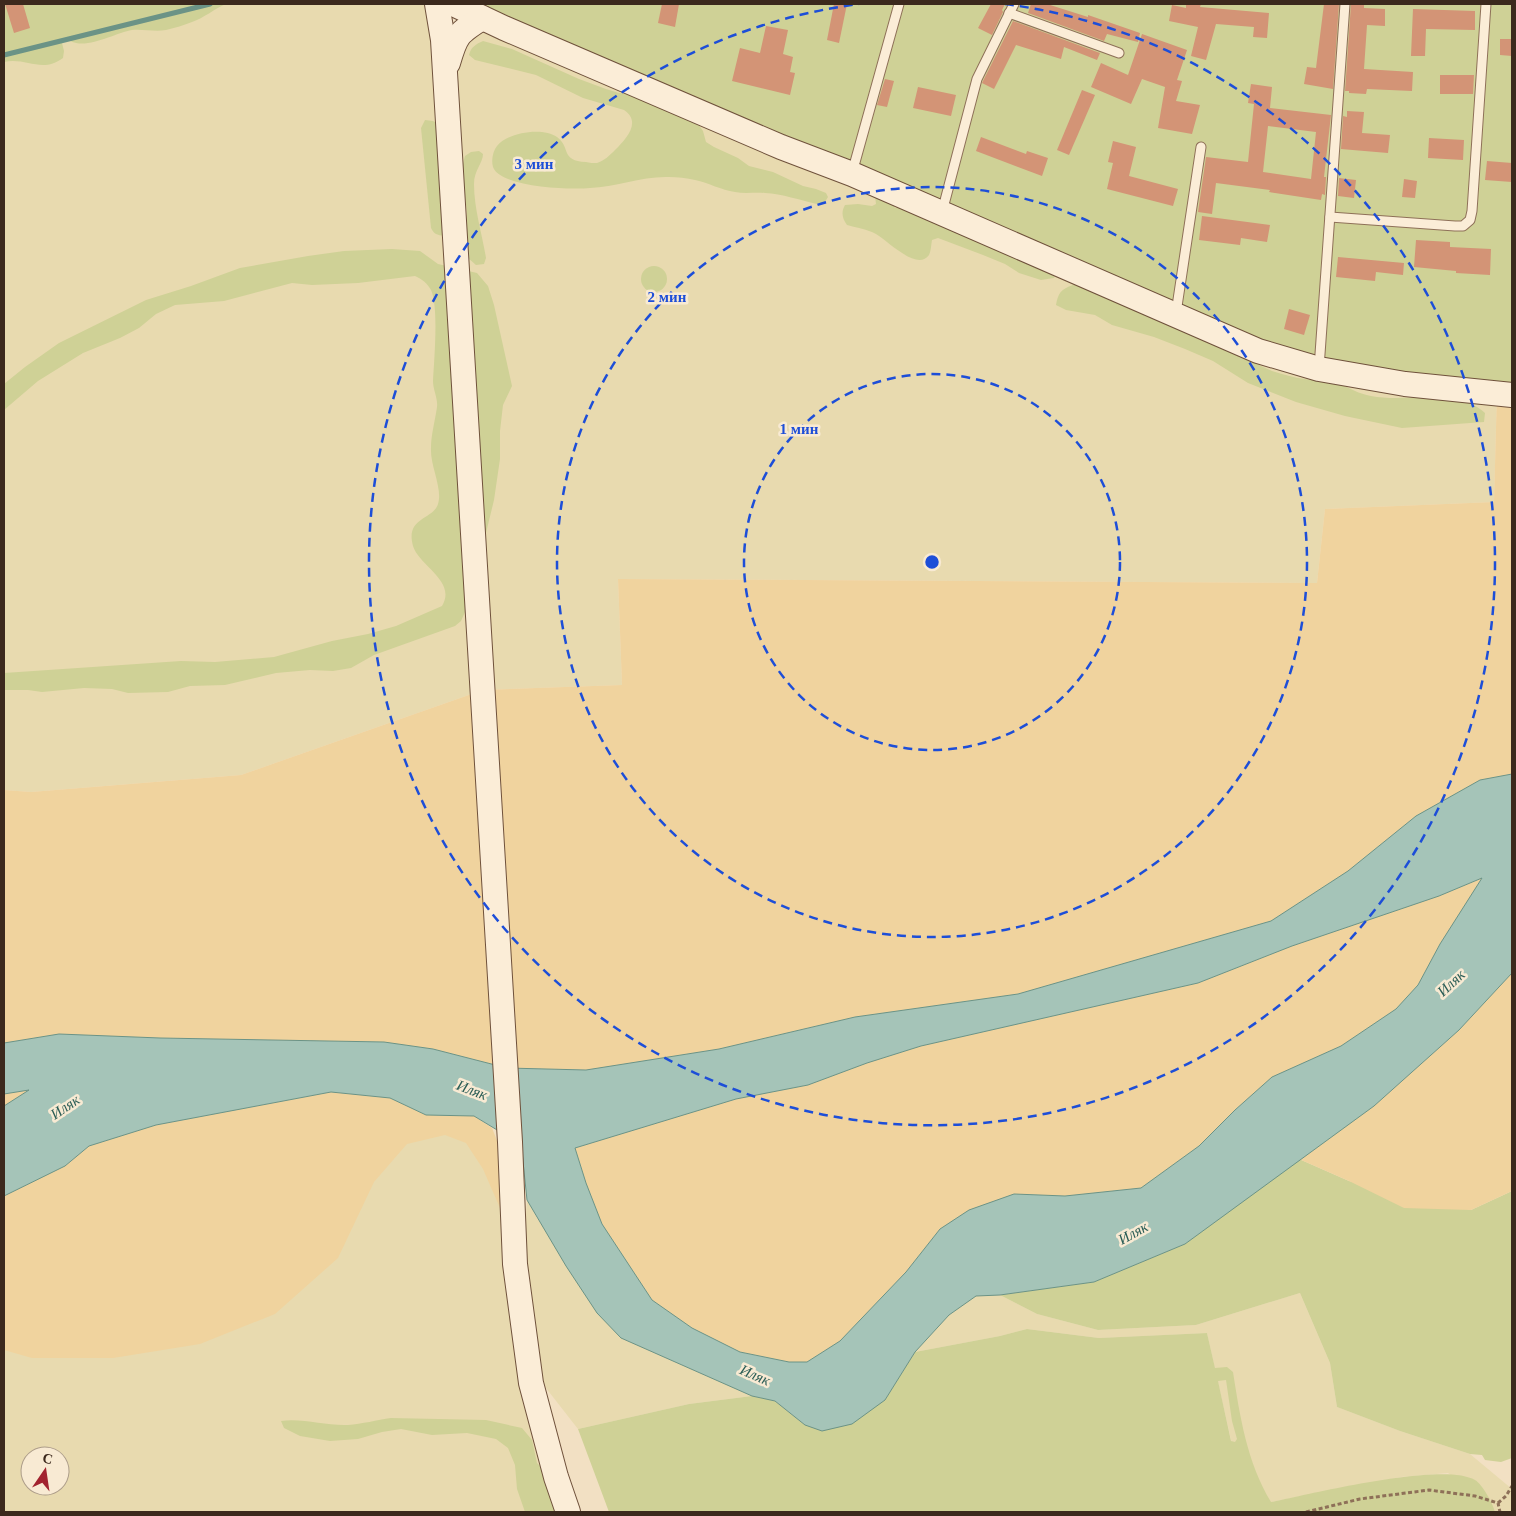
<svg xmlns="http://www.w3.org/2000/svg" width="1516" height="1516" font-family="Georgia,serif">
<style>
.farmland{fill:#e8daaf;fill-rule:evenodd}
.green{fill:#cfd196;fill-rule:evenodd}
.sand{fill:#f0d39e}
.water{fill:#a5c4b8;stroke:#6b9386;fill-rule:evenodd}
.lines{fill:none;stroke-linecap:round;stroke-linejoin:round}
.stream{stroke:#6b9386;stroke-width:5}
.building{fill:#d39476;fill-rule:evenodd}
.lane-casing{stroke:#8e7058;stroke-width:11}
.secondary-casing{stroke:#6f513b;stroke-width:26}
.path{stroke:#8e7058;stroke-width:3;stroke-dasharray:4 2.5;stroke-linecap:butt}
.lane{stroke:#fbedd7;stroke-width:9}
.secondary{stroke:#fbedd7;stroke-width:24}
.ring{fill:none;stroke:#1d4ed8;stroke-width:2.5;stroke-dasharray:9 6}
.labels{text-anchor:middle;stroke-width:5;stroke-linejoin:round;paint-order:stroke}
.water-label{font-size:15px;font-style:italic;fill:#2b5d56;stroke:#f8ead3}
.centre{fill:#1d4ed8;stroke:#f8ead3;stroke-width:2.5}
.ring-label{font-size:15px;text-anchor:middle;font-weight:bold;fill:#1d4ed8;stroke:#f8ead3;stroke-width:5;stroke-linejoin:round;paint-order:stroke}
</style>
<rect width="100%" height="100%" fill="#f2e0c3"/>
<!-- farmland -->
<g class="farmland">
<polygon points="208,4 437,4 443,40 482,18 1497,390 1494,502 1325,509 1317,583 618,579 622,685 483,690 241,775 31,792 4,790 4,53"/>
<path d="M426,1115L450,1116L492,1128L523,1258L527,1200L537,1218L621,1338L752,1396L689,1404L578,1429L535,1374L575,1512H4V1196L65,1166ZM30,1456H60V1486H30Z"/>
<polygon points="1300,1293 1330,1363 1337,1407 1400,1431 1470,1454 1512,1489 1512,1512 1495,1512 1448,1473 1401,1477 1246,1507 1207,1333 1099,1338 1027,1329 1000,1336 915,1352 949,1315 976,1296 1000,1295 1037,1314 1098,1330 1196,1325"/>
</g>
<!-- green -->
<g class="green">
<path d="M4,4H226C214,9 204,18 192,22C184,25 175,28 166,30C155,32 143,29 132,30C114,33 82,53 66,38L61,39L64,51L63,58C42,74 26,57 4,62Z"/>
<polygon points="453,4 1512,4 1512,391 1318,374"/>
<path d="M483,41L512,49L579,79L606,89L619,93L635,94L696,121L703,131L706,142L714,147L738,158L749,166L773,172L803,186L816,189L826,193L828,197L825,202L817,204C800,200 782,194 765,193C755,192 745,194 735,192C721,190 709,183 695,180C687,178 677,177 669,177C643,176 615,187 590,188C571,190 501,188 493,167C491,160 493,151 497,146C508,132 543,127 557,137C571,147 560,161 586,162C589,163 594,163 597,163C604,161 610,155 615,150C626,139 642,122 624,110L583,98L536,75L475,60L469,55C471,47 476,44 483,41Z"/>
<path d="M425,120L433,121L440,125L444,236C437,235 434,234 431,228L421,128Z"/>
<path d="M479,151L483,154C483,163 474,170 474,184C474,209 482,233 486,258L484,264L476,265L467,257C466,248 464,239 464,230C464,224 467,219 467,214C466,196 459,172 465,156L471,152Z"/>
<path d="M875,196L892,203L895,208L906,205L1056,273L1054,278L1041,280L1019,273L1005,264L983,255L938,238L932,240C931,245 931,251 929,255C917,272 887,240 876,234C867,229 857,228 847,225C842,218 841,212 845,205L858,204L872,206L876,204Z"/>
<path d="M392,249L420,251L438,264L477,273L488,286L494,305L512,386L503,405L500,431V459L494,500L469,603L461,621L455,626L374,655L351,668L333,671L310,670L276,673L225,685L190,686L168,692L128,693L112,689L84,688L42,692L28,690H4V673L181,661L215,662L274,657L332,641L368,634L396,626L442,606C457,581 419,566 413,546C405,517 433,520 438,504C443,489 430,466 431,448C431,435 435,421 437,407C438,398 433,390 433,381C434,361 439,307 431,290C427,283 422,279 415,276L358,283L312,285L292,283L224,301L175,305L156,314L139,328L120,338L83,353L38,381L4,410V384L25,367L59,343L146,300L191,286L240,268L308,256L344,251Z"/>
<circle cx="654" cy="279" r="13"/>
<path d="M1073,285H1084L1272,371C1283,374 1294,378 1305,379C1316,381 1328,380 1339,384C1350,388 1359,394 1371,396C1406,403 1457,387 1485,413L1484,422L1402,428L1345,416L1296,402L1248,383L1213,361L1185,349L1154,337L1112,325L1095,315L1066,310L1056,305C1058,293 1061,289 1073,285Z"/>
<polygon points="1299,1159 1349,1181 1471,1210 1512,1191 1512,1458 1501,1462 1485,1460 1482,1455 1470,1454 1400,1431 1337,1407 1330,1363 1300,1293 1196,1325 1098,1330 1037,1314 1000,1295 1094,1282 1185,1244"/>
<path d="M1027,1329L1099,1338L1207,1333L1215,1368L1227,1367L1233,1372C1240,1417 1247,1462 1271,1502C1311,1494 1443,1461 1475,1480C1483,1485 1493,1504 1495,1512H609L578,1429L689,1404L752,1396L775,1401L805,1425L885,1400L915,1352L1000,1336ZM1226,1380L1232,1421L1237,1439L1235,1442L1231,1441L1218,1381Z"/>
<path d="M391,1418L486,1420L522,1428L532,1440L537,1463L551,1477L565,1512H525L517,1489L515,1465L508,1448L496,1439L467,1433L432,1435L401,1429L382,1432L358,1439L330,1441L300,1436L284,1428L281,1421C303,1418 326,1426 348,1425C362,1424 377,1420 391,1418Z"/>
</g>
<!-- sand -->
<g class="sand">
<polygon points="1497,390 1512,391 1512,774 1480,780 1416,816 1348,871 1271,921 1018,994 855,1017 719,1049 586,1070 507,1068 433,1049 384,1042 160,1038 59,1034 4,1043 4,790 31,792 241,775 483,690 622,685 618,579 1317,583 1325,509 1494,502"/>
<polygon points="1483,878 1440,944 1418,985 1396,1009 1341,1046 1272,1077 1235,1110 1199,1146 1141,1188 1065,1196 1014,1194 940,1229 906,1272 840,1341 807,1362 789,1362 740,1352 692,1328 652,1300 602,1224 586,1183 575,1148 736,1099 808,1085 867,1063 921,1046 1198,983 1292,946 1439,896"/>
<polygon points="1512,973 1512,1191 1471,1210 1404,1208 1349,1181 1299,1159 1374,1106 1459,1030"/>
<polygon points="31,1089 4,1106 4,1094"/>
<polygon points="331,1092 390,1098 426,1115 474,1116 492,1128 502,1153 523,1261 483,1169 466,1143 445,1135 407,1144 374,1182 338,1258 275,1314 200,1344 113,1358 32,1358 4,1350 4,1196 65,1166 89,1146 156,1125"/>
</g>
<!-- water -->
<path class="water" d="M1512,774V973L1459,1030L1374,1106L1185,1244L1094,1282L1000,1295L976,1296L949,1315L915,1352L885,1400L852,1424L822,1431L805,1425L775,1401L752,1396L621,1338L597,1313L566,1266L527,1200L522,1152L512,1139L474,1116L426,1115L390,1098L331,1092L156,1125L89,1146L65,1166L4,1196V1106L29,1090L4,1094V1043L59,1034L160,1038L384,1042L433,1049L507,1068L586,1070L719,1049L855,1017L1018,994L1271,921L1348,871L1416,816L1480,780ZM1482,878L1440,944L1418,985L1396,1009L1341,1046L1272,1077L1235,1110L1199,1146L1141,1188L1065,1196L1014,1194L969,1210L940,1229L906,1272L840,1341L807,1362H789L740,1352L692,1328L652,1300L602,1224L586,1183L575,1148L736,1099L808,1085L867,1063L921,1046L1198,983L1292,946L1439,896Z"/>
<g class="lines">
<!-- stream -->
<polyline class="stream" points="4,55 210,4"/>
</g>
<!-- building -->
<g class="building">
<polygon points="5,4 23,4 30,28 14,33"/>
<polygon points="662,4 679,4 675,27 658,23"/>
<polygon points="834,4 847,4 839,43 827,40"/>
<polygon points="991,4 1005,4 1002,10 1003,12 992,35 978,28"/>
<polygon points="1031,4 1047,4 1088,17 1088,15 1140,33 1138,42 1107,34 1104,41 1028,13"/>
<polygon points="1186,4 1201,4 1200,7 1269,13 1267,38 1253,37 1254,27 1216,24 1206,60 1191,56 1198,27 1169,21 1172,5 1186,8"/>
<polygon points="1324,4 1339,4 1333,89 1304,84 1307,67 1316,68"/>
<polygon points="1351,4 1364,4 1364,8 1385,9 1385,26 1367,25 1364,69 1413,72 1412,91 1367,89 1366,94 1349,93 1349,91 1345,91"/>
<polygon points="1413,9 1475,11 1475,30 1426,29 1425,56 1411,56"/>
<polygon points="1013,21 1100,53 1097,60 1064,47 1061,59 1016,45 994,89 982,83"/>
<polygon points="766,26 788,30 783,54 793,57 790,72 795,73 790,95 732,81 740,48 760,53"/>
<polygon points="1142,34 1187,50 1177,80 1182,81 1176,101 1200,105 1192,134 1158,128 1165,87 1142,79 1131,104 1091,87 1101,63 1128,75"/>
<polygon points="1500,39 1512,39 1512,56 1500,55"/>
<polygon points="1440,75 1474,75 1473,94 1440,94"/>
<polygon points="885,79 894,81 887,107 877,105"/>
<path d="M1251,84L1272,87L1270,108L1331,115L1324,177H1326L1325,195L1322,194L1321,200L1269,192L1270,190L1216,183L1212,214L1198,212L1206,157L1248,162L1254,104L1248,103ZM1268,126L1316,132L1311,179L1263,172Z"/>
<polygon points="918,87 956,95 951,116 913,108"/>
<polygon points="1082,90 1095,95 1069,155 1057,150"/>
<polygon points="1347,111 1364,112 1362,133 1390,135 1388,153 1341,149 1343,116 1347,117"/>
<polygon points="981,137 1026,154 1027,151 1048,158 1042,176 976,151"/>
<polygon points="1429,138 1464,140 1463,160 1428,158"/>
<polygon points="1113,141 1136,147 1129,176 1178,189 1173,206 1107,189 1113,163 1108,162"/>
<polygon points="1487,161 1512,163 1512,182 1485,180"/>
<polygon points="1339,178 1356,180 1354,198 1338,196"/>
<polygon points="1404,179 1417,181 1415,198 1402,197"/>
<polygon points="1202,216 1270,225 1267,242 1241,238 1240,245 1199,240"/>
<polygon points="1416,240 1450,242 1450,247 1491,249 1490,275 1456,273 1456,271 1414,267"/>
<polygon points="1338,257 1404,263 1403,275 1376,272 1375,281 1336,277"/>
<polygon points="1289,309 1310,315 1304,335 1284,329"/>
</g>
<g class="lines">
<!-- lane casing -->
<g class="lane-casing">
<g id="lane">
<polyline points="1009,13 1119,53"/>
<polyline points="852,173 899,4"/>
<polyline points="942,212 977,79 1014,4"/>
<polyline points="1330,217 1455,226 1463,226 1470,220 1472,211 1486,4"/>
<polyline points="1176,313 1201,147"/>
<polyline points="1319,368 1345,4"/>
</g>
</g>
<!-- secondary casing -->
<g class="secondary-casing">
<g id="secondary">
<polyline points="437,4 443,40 510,1142 515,1264 531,1383 556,1477 568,1512"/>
<polyline points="453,4 504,28 781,147 852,174 1258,351 1319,369 1405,384 1512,395"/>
<path d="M448,63C456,35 458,33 482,18"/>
</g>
</g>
<!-- path -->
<g class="path">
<polyline points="1498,1503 1506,1496 1512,1486"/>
<polyline points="1306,1512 1360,1499 1429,1490 1475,1496 1498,1503 1500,1512"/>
</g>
<!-- lane -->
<use href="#lane" class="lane"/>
<!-- secondary -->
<use href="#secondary" class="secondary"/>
</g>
<!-- distance rings -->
<g class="ring">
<circle cx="932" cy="562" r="188"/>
<circle cx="932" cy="562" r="375"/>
<path d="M1005 4A563 563 0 1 1 859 4"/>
</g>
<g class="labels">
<!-- water labels -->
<g class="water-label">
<text transform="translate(1451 983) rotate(-43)" y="5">Иляк</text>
<text transform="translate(472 1090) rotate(21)" y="5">Иляк</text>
<text transform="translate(65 1107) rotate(-34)" y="5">Иляк</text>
<text transform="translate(1133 1233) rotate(-29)" y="5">Иляк</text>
<text transform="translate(755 1375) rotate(24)" y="5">Иляк</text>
</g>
</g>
<circle cx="932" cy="562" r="8" class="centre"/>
<g class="ring-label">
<text x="534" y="169">3 мин</text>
<text x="667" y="302">2 мин</text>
<text x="799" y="434">1 мин</text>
</g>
<!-- border -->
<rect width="1516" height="1516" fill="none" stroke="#3c291d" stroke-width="10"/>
<!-- north arrow -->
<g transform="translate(45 1471) rotate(13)"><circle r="24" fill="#f8ead3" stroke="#ad9d8a"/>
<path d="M0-4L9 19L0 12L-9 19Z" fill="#a2232f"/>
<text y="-8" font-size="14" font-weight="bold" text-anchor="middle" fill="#3c291d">С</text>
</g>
</svg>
